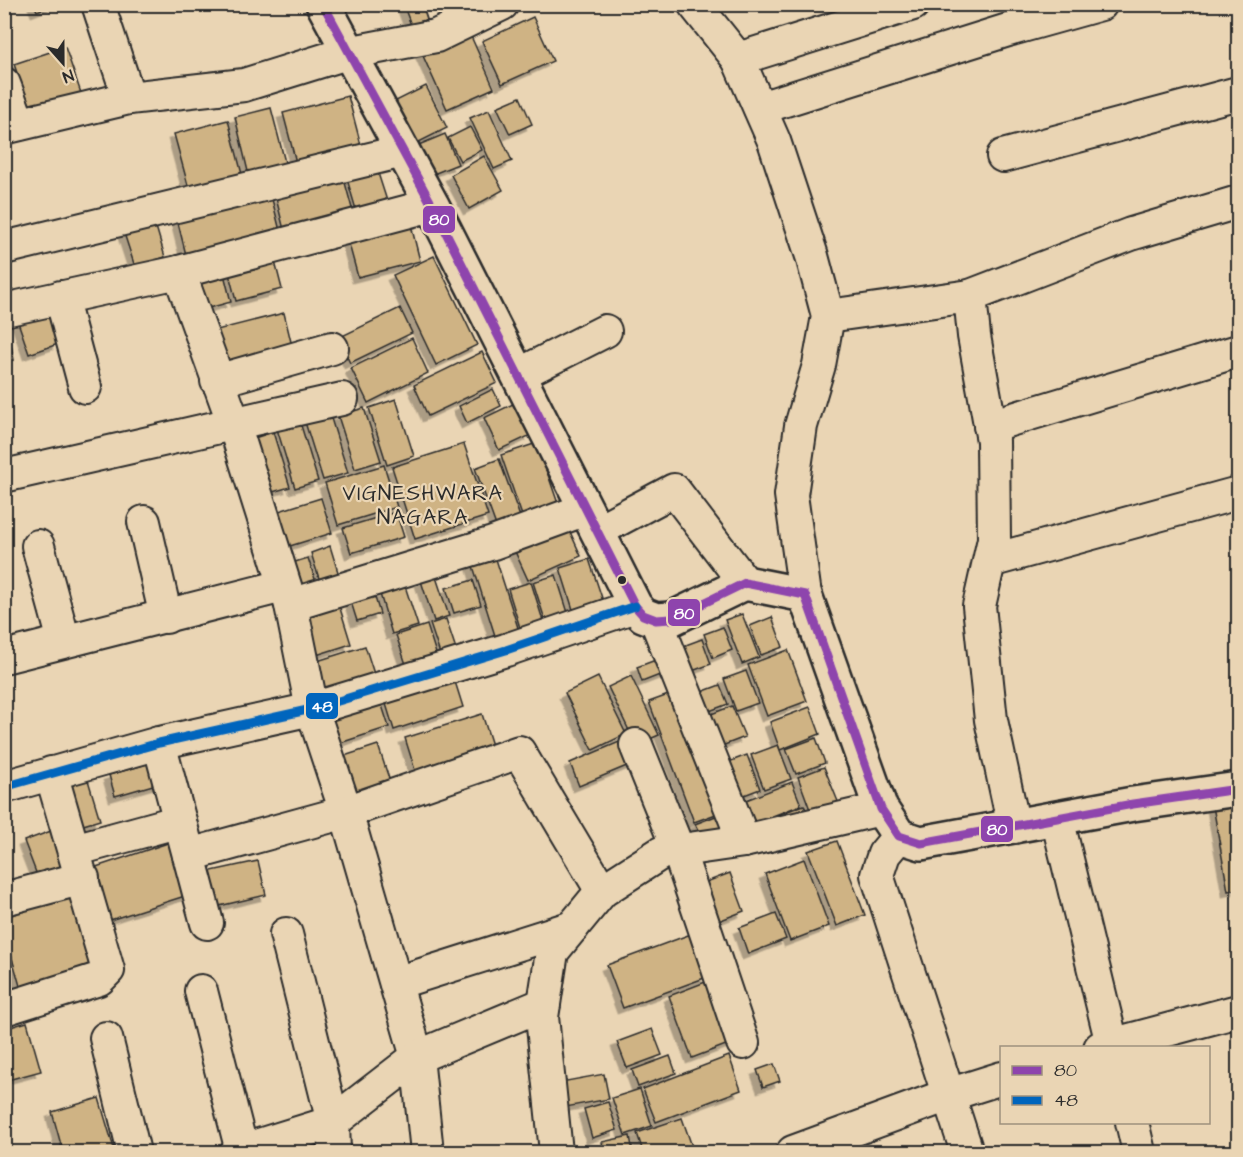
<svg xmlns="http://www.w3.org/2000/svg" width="1243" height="1157" font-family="'Architects Daughter',sans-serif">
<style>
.building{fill:#cfb384;stroke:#2b2b2b;stroke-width:1.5;filter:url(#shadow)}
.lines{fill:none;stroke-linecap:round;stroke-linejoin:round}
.minor-casing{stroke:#2b2b2b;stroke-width:36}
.major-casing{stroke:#2b2b2b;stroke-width:38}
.minor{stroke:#ead5b4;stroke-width:32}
.major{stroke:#ead5b4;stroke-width:33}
.bus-1-casing{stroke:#ead5b4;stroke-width:14}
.bus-2-casing{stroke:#ead5b4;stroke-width:14}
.bus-1{stroke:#8e44ad;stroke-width:9}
.bus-2{stroke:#0065bd;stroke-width:9}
.bus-dot{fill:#2b2b2b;stroke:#ead5b4;stroke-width:2}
.labels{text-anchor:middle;stroke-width:4.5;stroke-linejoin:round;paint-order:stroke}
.neighbourhood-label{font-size:21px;letter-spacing:1.5px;fill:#2b2b2b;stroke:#ead5b4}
.line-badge{stroke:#ead5b4;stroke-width:2}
.badge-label{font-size:16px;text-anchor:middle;font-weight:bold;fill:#fff}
</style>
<defs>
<filter id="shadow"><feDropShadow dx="-5.5" dy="5.5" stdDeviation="0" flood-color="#0004"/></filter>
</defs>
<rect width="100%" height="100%" fill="#ead5b4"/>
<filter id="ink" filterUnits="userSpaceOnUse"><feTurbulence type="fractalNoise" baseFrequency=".0167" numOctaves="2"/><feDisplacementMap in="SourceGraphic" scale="12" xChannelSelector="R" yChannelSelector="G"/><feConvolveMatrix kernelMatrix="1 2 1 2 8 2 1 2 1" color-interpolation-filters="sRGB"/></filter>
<g filter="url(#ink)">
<!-- building -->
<g class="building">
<polygon points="34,4 55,4 37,11"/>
<polygon points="403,4 422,4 427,19 411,25"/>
<polygon points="450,4 483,4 457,18"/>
<polygon points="533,17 553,61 502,84 482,41"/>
<polygon points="466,25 494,88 447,109 419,47"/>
<polygon points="65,47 81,93 30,111 14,64"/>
<polygon points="426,86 447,128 405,149 384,107"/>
<polygon points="348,96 363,153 298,170 283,113"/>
<polygon points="520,97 532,124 510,134 497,107"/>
<polygon points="271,108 287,170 250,180 235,117"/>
<polygon points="489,110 512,161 494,169 470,118"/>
<polygon points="228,120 245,186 192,200 174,134"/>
<polygon points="470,127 482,150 460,161 448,138"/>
<polygon points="445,134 458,164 421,179 409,149"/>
<polygon points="484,156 503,190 469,209 451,175"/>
<polygon points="377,170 388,204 357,213 347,179"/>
<polygon points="344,179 353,212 284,230 276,198"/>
<polygon points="271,195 280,231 186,255 177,219"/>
<polygon points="409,217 420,261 358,277 346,233"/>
<polygon points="154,220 165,257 135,267 123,230"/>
<polygon points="272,250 282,289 236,301 226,262"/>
<polygon points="434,256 477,345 436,365 393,275"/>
<polygon points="222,266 231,302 197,311 188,275"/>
<polygon points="400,308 412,333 350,363 338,338"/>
<polygon points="47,312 58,344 29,354 18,322"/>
<polygon points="284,313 292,346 217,365 209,332"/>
<polygon points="4,325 7,325 14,360 4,362"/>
<polygon points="412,338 428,373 368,403 351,368"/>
<polygon points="482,352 497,383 428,416 414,385"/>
<polygon points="493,389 501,406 467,423 459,406"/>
<polygon points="396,399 414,456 387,465 369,408"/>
<polygon points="515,403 531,435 499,450 484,418"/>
<polygon points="364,408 381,461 355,469 338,416"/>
<polygon points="330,415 348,473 323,480 305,422"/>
<polygon points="300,422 318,481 295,488 277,429"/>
<polygon points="273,432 290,487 262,495 245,441"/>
<polygon points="537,443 563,518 527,530 501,455"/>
<polygon points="464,444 488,516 415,539 392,467"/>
<polygon points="499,459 523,525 499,534 475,468"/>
<polygon points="384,465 397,507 338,525 325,483"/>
<polygon points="321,498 332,533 277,550 266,515"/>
<polygon points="396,512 404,537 351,553 343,528"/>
<polygon points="566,523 581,556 528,580 513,547"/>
<polygon points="330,546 341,582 322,588 311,553"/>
<polygon points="495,556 520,634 497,642 472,563"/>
<polygon points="308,558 319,591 293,600 282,566"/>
<polygon points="589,559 605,607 575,616 560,568"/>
<polygon points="556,575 570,619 547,626 533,582"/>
<polygon points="436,577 449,616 434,621 421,581"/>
<polygon points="473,580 481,605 454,613 446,588"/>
<polygon points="531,582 545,627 522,634 508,589"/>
<polygon points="405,586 418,626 392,634 380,594"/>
<polygon points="374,594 380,614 357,621 351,602"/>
<polygon points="339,605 351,644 310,657 298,619"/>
<polygon points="742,614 759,657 742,664 725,620"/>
<polygon points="772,617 783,647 761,655 750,626"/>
<polygon points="446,619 459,658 443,663 430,624"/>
<polygon points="427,625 440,666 410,676 396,635"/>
<polygon points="723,627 732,650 713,658 704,634"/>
<polygon points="702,639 711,664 684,674 675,649"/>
<polygon points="365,646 375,677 324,694 314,662"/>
<polygon points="788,650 807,701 767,716 748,665"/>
<polygon points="669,655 675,669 642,682 637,667"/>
<polygon points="746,671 758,703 736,711 724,679"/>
<polygon points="452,672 463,707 394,730 383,694"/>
<polygon points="631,676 659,735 636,745 608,687"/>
<polygon points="598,677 626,734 593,750 565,693"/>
<polygon points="720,685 728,704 704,713 696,694"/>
<polygon points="682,690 727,810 694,822 649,702"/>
<polygon points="378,693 389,727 337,744 327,710"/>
<polygon points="732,706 745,737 714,749 701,718"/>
<polygon points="810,707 820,734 780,750 770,722"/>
<polygon points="482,714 496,758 419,783 405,738"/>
<polygon points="631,737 641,760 579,786 570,763"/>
<polygon points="816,738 825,763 796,774 786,749"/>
<polygon points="378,745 394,794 347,809 332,760"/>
<polygon points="778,745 791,779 764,789 751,755"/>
<polygon points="747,755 760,789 739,797 726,763"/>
<polygon points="154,762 160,783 115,796 109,775"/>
<polygon points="824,767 839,804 812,815 798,777"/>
<polygon points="88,780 100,820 80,826 68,786"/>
<polygon points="792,782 801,805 744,827 736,804"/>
<polygon points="1238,802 1238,889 1228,891 1213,806"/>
<polygon points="804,805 809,817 748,826"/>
<polygon points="729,811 738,836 703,839 695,824"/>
<polygon points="51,831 66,873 40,883 24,841"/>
<polygon points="837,841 865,915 837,926 808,851"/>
<polygon points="171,842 188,895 107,921 90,869"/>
<polygon points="804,859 829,926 790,941 765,874"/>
<polygon points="258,861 266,895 215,907 207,872"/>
<polygon points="730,873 744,911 716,922 701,884"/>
<polygon points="72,887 96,972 22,993 4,930 4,906"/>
<polygon points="776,914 786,939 748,954 739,928"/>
<polygon points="691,934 707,977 623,1008 607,965"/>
<polygon points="708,981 731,1043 692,1058 669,996"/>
<polygon points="27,1022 41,1071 4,1081 4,1029"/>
<polygon points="652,1029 662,1055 627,1068 617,1042"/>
<polygon points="670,1056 676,1073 638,1087 632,1070"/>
<polygon points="729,1056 741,1090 656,1122 643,1089"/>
<polygon points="774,1064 780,1081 763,1087 757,1070"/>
<polygon points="604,1074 609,1099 566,1107 561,1082"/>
<polygon points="640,1089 652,1126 625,1135 612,1098"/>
<polygon points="99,1098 115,1152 63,1152 52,1112"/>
<polygon points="608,1102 617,1130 592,1138 584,1109"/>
<polygon points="682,1118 694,1152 643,1152 637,1133"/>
<polygon points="630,1136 633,1152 604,1152 602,1142"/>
</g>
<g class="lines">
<!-- minor casing -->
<g class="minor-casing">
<g id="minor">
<polyline points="98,4 129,98"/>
<polyline points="694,4 738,59 774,141 812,256 828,316 819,365 801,426 791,495 805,595"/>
<polyline points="738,59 913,4"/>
<polyline points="4,84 19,124"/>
<polyline points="760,108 1008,30 1101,4"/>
<polyline points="4,128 129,98 244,85 347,53 436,36 502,4"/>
<polyline points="1003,156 1238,93"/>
<polyline points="4,248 403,151"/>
<polyline points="179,272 234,424 291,605 312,709 346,812 417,1057 333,1122 237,1152"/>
<polyline points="970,296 1131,234 1238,202"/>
<polyline points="61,297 85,387"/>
<polyline points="4,310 179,272 432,205"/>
<polyline points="828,316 970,296 974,336 993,441 994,539 979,606 991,720 1014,827"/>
<polyline points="518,375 605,331"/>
<polyline points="217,381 332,348"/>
<polyline points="990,426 1238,351"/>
<polyline points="4,476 342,399"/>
<polyline points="144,522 166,617"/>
<polyline points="597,531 674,490 745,583"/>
<polyline points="38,546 64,641"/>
<polyline points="990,561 1238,493"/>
<polyline points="291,605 493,543 586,509"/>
<polyline points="656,620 744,841"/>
<polyline points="4,657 283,586"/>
<polyline points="159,743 207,923"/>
<polyline points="636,745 678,849 743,1043"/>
<polyline points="4,787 159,743 312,709 506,650 635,606"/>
<polyline points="1057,818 1113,1048"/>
<polyline points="899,836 884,854 877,875 967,1152"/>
<polyline points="74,850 180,821"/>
<polyline points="189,855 346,812 519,752 602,891"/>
<polyline points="4,899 83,878"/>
<polyline points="286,934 333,1122 334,1152"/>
<polyline points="396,983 573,927"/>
<polyline points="201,991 242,1151"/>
<polyline points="4,1009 99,979 108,970 51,773"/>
<polyline points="106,1038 134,1152"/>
<polyline points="1100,1048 1238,1011"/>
<polyline points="1132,1122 1139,1152"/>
<polyline points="427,1152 417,1057 544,1004"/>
<polyline points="556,1152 542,1017 552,952 602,891 661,853 744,841 881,809"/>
<polyline points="793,1152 948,1095 1002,1078"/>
</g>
</g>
<!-- major casing -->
<g class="major-casing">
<polyline id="major" points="323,4 432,205 635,606 643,615 656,620 671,619 745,583 805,595 881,809 899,836 921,843 1133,804 1238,789"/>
</g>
<!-- minor -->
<use href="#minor" class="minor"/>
<!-- major -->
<use href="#major" class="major"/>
<!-- bus-1 casing -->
<g class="bus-1-casing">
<polyline id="bus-1" points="323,4 432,205 635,606 643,615 656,620 671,619 745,583 805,595 881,809 899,836 921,843 1133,804 1238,789"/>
</g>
<!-- bus-2 casing -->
<g class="bus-2-casing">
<polyline id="bus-2" points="4,787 159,743 312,709 506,650 635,606"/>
</g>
<!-- bus-1 -->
<use href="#bus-1" class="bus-1"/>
<!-- bus-2 -->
<use href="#bus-2" class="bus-2"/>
</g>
</g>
<!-- markers -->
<circle class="bus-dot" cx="622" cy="580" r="5"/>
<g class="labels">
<!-- neighbourhood labels -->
<g class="neighbourhood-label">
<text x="423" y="500">VIGNESHWARA<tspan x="423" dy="24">NAGARA</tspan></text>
</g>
</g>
<g class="line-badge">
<rect x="422" y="205" width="34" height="29" rx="6" fill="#8e44ad"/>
<rect x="667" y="598" width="34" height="29" rx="6" fill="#8e44ad"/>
<rect x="305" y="692" width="34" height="28" rx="6" fill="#0065bd"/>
<rect x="980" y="815" width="34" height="28" rx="6" fill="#8e44ad"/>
</g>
<g class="badge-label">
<text x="439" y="225">80</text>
<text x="684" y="619">80</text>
<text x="322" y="712">48</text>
<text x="997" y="835">80</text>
</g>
<!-- margin -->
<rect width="1243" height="1157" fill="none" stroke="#ead5b4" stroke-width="24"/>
<rect x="12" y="12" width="1219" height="1133" fill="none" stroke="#2b2b2b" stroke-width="2" filter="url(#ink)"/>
<!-- legend -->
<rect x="1000" y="1046" width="210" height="78" fill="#ead5b4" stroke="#9e917d" stroke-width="1.5"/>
<rect x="1012" y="1066" width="30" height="9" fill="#8e44ad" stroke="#9e917d" stroke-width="1.5"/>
<text x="1054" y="1076" font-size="18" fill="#2b2b2b">80</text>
<rect x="1012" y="1096" width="30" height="9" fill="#0065bd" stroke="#9e917d" stroke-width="1.5"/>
<text x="1054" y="1106" font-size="18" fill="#2b2b2b">48</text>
<!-- north arrow -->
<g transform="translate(63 63) rotate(159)" stroke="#ead5b4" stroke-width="4.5" paint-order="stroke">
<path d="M0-4.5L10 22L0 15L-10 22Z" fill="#2b2b2b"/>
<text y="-9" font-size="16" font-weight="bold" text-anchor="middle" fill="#2b2b2b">N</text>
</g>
</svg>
